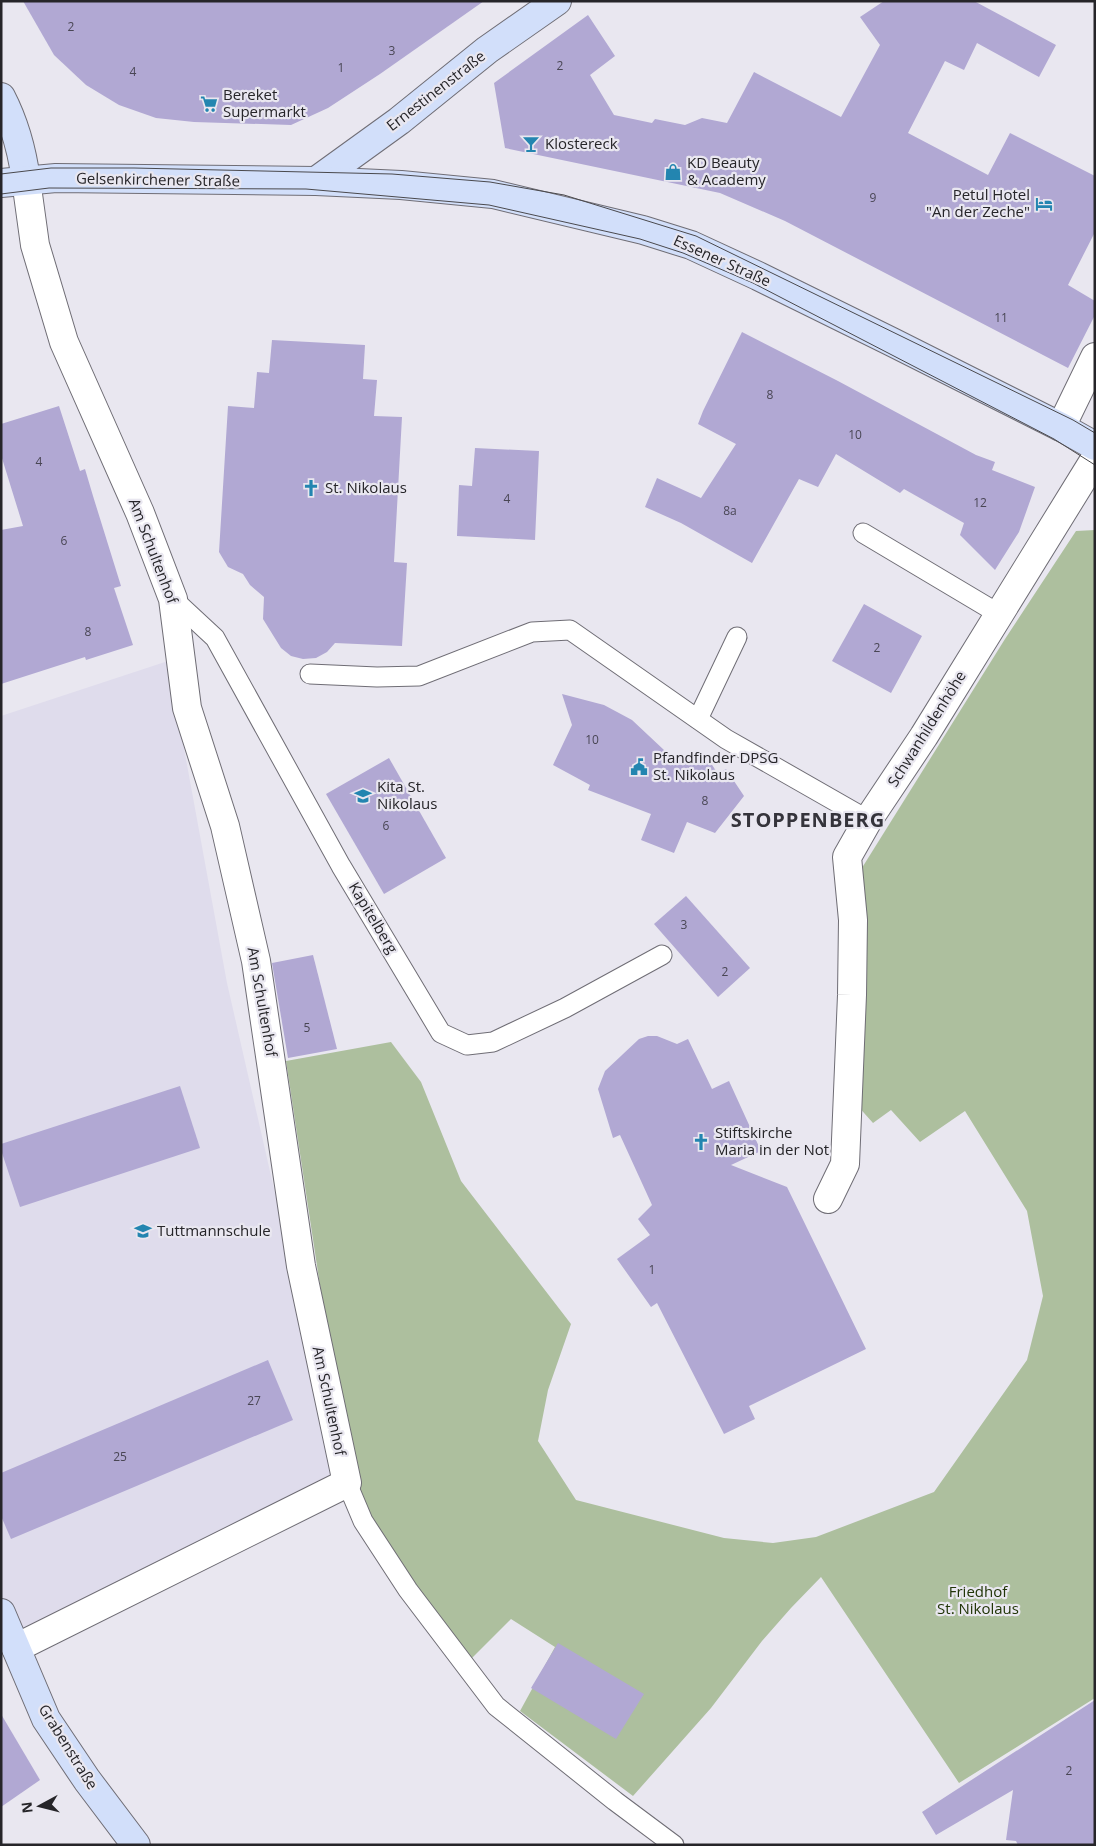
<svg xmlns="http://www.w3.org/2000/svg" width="1096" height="1846" font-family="'Open Sans',sans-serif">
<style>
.built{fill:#dfdcec}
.green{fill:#adbf9e}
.building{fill:#b1a8d3}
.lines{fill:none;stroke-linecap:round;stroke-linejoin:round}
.lane-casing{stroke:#6f6d75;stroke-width:21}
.street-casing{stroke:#6f6d75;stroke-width:30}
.secondary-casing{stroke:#6f6d75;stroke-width:30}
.lane{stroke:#fff;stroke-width:19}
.street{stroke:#fff;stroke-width:28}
.secondary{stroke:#d2dffa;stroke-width:28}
.tram{stroke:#4a494d;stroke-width:1}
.labels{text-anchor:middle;stroke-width:4.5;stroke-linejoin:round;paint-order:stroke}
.number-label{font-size:12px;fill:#494654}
.street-label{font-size:15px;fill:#262529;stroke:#e9e7f0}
.poi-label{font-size:15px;fill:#262529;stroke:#e9e7f0;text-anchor:start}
.park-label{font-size:15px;fill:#213507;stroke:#e9e7f0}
.district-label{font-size:20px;font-weight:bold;letter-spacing:1px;fill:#35343b;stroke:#e9e7f0}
</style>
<rect width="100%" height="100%" fill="#e9e7f0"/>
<!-- built -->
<polygon class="built" points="168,661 227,983 340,1478 19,1638 1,1595 1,716"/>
<!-- green -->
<polygon class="green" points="1095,530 1095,1698 959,1783 821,1577 791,1608 762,1641 711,1708 633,1796 520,1711 555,1647 511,1619 472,1658 415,1586 357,1495 319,1279 286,1061 391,1042 421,1082 461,1181 571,1324 548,1390 538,1441 576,1500 724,1538 773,1543 816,1537 934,1492 1027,1360 1043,1296 1027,1211 965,1111 920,1142 891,1110 873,1123 856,1104 860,871 1005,639 1076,531"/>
<!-- building -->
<g class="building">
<polygon points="23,1 484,1 380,74 328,108 291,125 194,122 156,118 119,105 86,85 54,55"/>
<polygon points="884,1 974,1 1056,45 1039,77 977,43 964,70 945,61 908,133 988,175 1010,133 1095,176 1095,232 1068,285 1095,301 1095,315 1068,368 785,221 720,193 505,148 494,83 588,15 615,56 590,75 614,115 652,123 655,119 685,125 702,118 727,123 754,72 841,117 880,45 860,17"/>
<polygon points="742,332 838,381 976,455 995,462 992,470 1035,487 1019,532 995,570 960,535 964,523 904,489 900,493 836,454 818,487 799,479 752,563 681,523 645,507 657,478 701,498 736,444 698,424 703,411"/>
<polygon points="272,340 365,345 363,379 377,380 374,416 402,417 394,562 407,563 402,646 335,643 327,652 316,658 303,659 291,656 281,648 263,619 264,597 250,585 243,574 228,567 219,552 228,406 254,408 257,372 269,373"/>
<polygon points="59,406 80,471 85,469 93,496 121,586 114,588 133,645 86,660 85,657 1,684 1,530 23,526 1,455 1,424"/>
<polygon points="475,448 539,451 535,540 457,536 459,485 472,486"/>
<polygon points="864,604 922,636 891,693 832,661"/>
<polygon points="562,694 604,705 632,720 680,765 705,754 718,774 726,769 744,796 715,833 687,822 674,853 641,840 651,814 588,790 590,785 553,765 572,725"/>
<polygon points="389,758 446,858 384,894 326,794"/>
<polygon points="686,896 750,968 718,997 654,924"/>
<polygon points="313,955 337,1049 288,1058 272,963"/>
<polygon points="648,1036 657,1036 677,1044 688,1039 712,1089 729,1081 761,1151 731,1165 787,1187 866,1349 749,1406 755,1419 724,1434 657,1303 651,1307 617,1259 650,1235 638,1219 652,1205 620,1135 613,1138 598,1089 605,1071 639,1039"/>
<polygon points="180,1086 200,1148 20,1207 1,1150 1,1144"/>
<polygon points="268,1360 293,1420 11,1539 1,1516 1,1473"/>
<polygon points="558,1643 644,1694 616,1739 531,1688"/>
<polygon points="1095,1700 1095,1845 1018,1845 1016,1841 1006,1840 1013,1790 936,1835 922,1812"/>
<polygon points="1,1714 40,1780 1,1807"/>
</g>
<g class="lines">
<!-- lane casing -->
<g class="lane-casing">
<g id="lane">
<polyline points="863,533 999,614"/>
<polyline points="173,599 215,638 341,866 441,1033 467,1045 493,1042 565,1008 662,955"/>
<polyline points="310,674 377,677 419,676 532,632 570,630 726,739 868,820"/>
<polyline points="698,719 737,637"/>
<polyline points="347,1483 363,1521 408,1590 496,1706 615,1801 674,1845"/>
</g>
</g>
<!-- street casing -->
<g class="street-casing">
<g id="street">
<polyline points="1061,427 1095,357"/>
<polyline points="828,1199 845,1164 852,995 853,920 847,857 868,820 924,736 1095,459"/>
<polyline points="16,1648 347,1483 301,1266 256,961 225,826 187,708 173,599 140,513 64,342 35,245 26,180"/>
</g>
</g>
<!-- secondary casing -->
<g class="secondary-casing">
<g id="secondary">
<path d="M1,97C15,124 22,150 26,180"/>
<polyline points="316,181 399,121 487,50 557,1"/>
<polyline points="1,183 56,178 316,181 401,185 493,194 643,230 691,245 758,276 892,342 1061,427 1095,446"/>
<polyline points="1,1613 46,1719 87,1780 136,1845"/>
</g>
</g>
<!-- lane -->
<use href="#lane" class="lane"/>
<!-- street -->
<use href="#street" class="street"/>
<!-- secondary -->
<use href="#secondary" class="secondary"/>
<!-- tram -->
<g class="tram">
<polyline points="1,174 51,168 134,168 392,174 490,182 564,195 696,236 1073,420 1095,433"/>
<polyline points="1,194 49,188 306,189 489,205 640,239 683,253 753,283 1054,439 1095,465"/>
</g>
</g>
<!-- icons -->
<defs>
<g id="supermarket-bare" transform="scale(1.35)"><path d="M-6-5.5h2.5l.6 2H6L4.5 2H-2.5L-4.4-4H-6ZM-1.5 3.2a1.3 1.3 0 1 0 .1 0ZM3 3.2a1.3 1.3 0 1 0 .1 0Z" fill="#2385b0" stroke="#e9e7f0" stroke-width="2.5" paint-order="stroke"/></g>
<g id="bar-bare" transform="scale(1.35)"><path d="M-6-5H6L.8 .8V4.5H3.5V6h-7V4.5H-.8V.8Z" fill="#2385b0" stroke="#e9e7f0" stroke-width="2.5" paint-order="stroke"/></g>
<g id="shop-bare" transform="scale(1.35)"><path d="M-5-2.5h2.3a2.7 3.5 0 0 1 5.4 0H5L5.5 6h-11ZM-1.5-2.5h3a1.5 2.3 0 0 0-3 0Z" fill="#2385b0" stroke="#e9e7f0" stroke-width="2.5" paint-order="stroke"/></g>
<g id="hotel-bare" transform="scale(1.35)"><path d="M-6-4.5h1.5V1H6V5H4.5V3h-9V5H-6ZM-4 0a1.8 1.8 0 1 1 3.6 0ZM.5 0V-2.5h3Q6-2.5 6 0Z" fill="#2385b0" stroke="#e9e7f0" stroke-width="2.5" paint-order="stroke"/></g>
<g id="church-bare" transform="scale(1.35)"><path d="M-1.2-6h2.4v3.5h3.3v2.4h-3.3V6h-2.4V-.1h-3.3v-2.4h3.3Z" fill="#2385b0" stroke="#e9e7f0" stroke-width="2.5" paint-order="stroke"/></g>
<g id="civic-bare" transform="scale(1.35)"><path d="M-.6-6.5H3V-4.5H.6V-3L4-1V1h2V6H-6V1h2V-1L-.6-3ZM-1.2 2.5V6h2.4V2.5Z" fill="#2385b0" stroke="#e9e7f0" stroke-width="2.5" paint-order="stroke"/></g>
<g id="school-bare" transform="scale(1.35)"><path d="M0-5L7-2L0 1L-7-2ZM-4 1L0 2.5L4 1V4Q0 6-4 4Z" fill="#2385b0" stroke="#e9e7f0" stroke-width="2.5" paint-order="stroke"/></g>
</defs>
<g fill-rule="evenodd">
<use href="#supermarket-bare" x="209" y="104"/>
<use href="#bar-bare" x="531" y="144"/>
<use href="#shop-bare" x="673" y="172"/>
<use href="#hotel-bare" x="1044" y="204"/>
<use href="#church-bare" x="311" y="488"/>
<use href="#civic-bare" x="639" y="767"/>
<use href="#school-bare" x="363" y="796"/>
<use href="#church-bare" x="701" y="1142"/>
<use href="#school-bare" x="143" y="1231"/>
</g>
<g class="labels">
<!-- number labels -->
<g class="number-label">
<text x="71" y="31">2</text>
<text x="392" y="55">3</text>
<text x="560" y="70">2</text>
<text x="341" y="72">1</text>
<text x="133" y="76">4</text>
<text x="873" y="202">9</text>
<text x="1001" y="322">11</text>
<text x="770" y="399">8</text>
<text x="855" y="439">10</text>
<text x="39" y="466">4</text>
<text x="507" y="503">4</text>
<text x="980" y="507">12</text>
<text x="730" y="515">8a</text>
<text x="64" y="545">6</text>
<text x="88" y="636">8</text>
<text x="877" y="652">2</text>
<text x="592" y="744">10</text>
<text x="705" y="805">8</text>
<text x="386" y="830">6</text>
<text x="684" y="929">3</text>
<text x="725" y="976">2</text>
<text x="307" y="1032">5</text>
<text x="652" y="1274">1</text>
<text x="254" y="1405">27</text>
<text x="120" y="1461">25</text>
<text x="1069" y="1775">2</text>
</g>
<!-- street labels -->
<g class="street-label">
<text transform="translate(436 91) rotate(-38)" y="5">Ernestinenstraße</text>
<text transform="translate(158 180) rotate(1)" y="5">Gelsenkirchener Straße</text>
<text transform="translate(722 261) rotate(24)" y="5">Essener Straße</text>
<text transform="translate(153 551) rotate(69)" y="5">Am Schultenhof</text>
<text transform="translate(927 729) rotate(-58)" y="5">Schwanhildenhöhe</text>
<text transform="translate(373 918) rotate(59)" y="5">Kapitelberg</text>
<text transform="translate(262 1002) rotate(80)" y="5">Am Schultenhof</text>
<text transform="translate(329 1401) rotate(78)" y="5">Am Schultenhof</text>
<text transform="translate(68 1747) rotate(58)" y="5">Grabenstraße</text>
</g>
<!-- poi labels -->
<g class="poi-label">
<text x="223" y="100">Bereket<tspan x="223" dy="17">Supermarkt</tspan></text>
<text x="545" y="149">Klostereck</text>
<text x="687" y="168">KD Beauty<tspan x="687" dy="17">&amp; Academy</tspan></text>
<text x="1030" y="200" text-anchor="end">Petul Hotel<tspan x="1030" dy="17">"An der Zeche"</tspan></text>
<text x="325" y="493">St. Nikolaus</text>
<text x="653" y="763">Pfandfinder DPSG<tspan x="653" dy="17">St. Nikolaus</tspan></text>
<text x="377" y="792">Kita St.<tspan x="377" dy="17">Nikolaus</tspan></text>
<text x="715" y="1138">Stiftskirche<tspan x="715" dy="17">Maria in der Not</tspan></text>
<text x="157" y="1236">Tuttmannschule</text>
</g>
<!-- park labels -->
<g class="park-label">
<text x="978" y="1597">Friedhof<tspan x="978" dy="17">St. Nikolaus</tspan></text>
</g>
<!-- district labels -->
<g class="district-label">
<text x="808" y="827">STOPPENBERG</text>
</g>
</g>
<!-- border -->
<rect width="1096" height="1846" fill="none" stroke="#262529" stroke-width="5"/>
<!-- north arrow -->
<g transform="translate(40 1806) rotate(263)" stroke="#e9e7f0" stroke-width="4" paint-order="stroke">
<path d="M0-4L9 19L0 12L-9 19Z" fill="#262529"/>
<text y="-8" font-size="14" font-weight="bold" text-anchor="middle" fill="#262529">N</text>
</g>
</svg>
